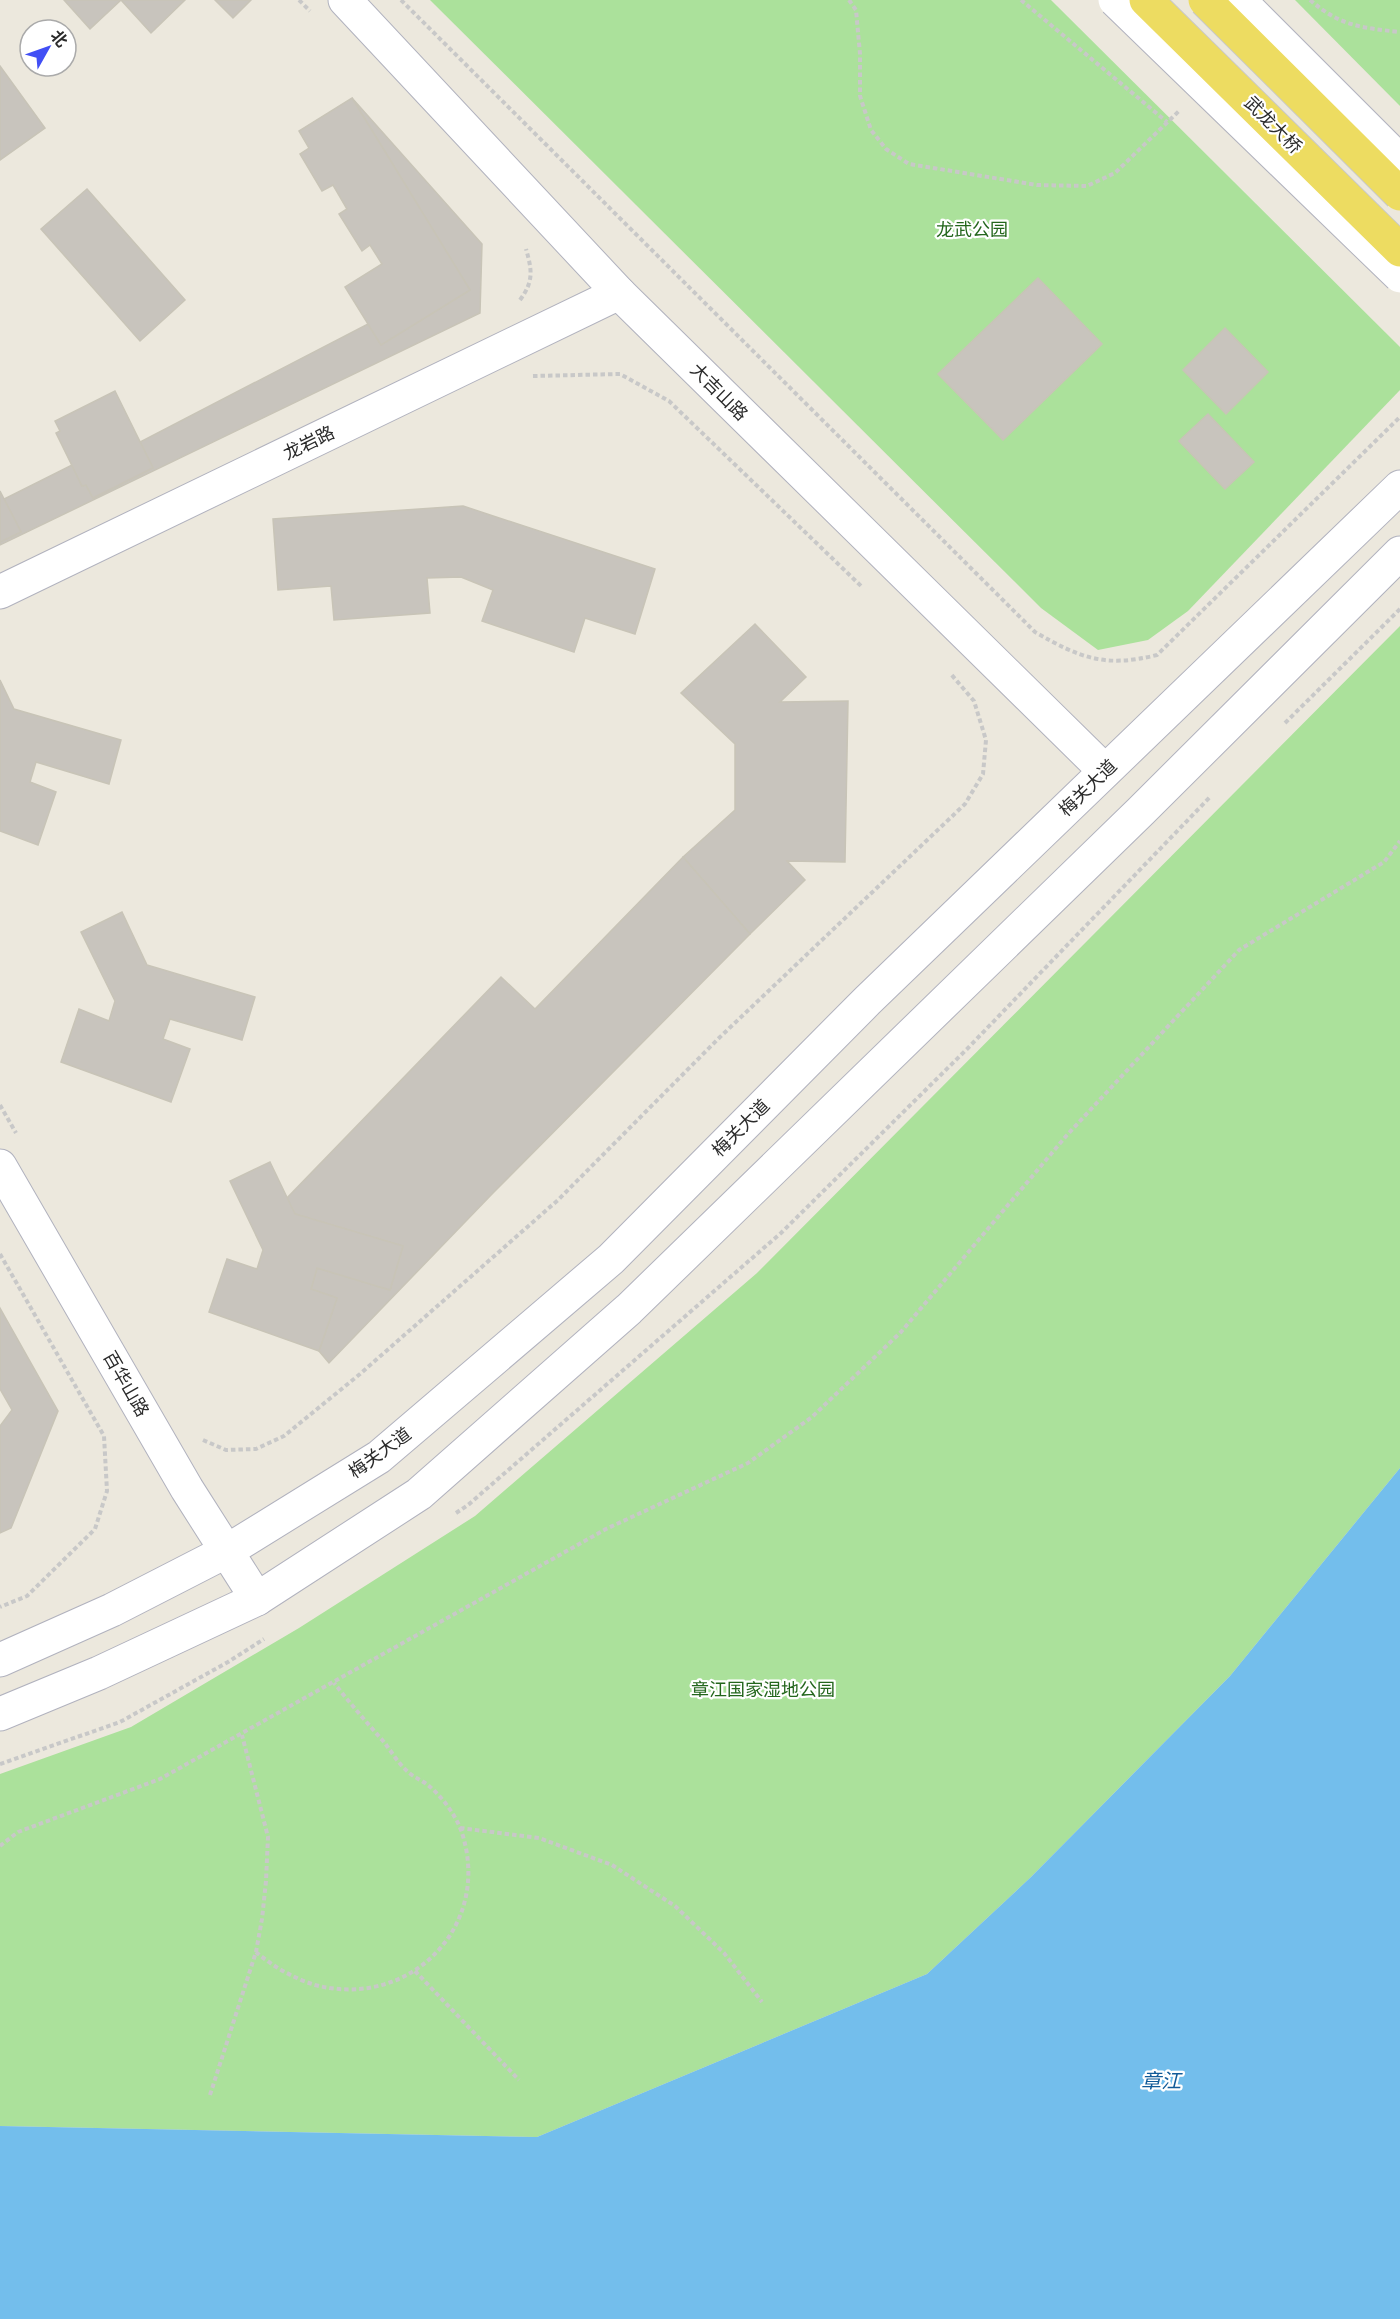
<svg xmlns="http://www.w3.org/2000/svg" width="1400" height="2319" font-family="Montserrat,'Noto Sans SC',sans-serif">
<style>
.green{fill:#abe19b}
.water{fill:#73beec}
.building{fill:#c8c4bd;stroke:#c8c4b7;stroke-width:1.5}
.lines{fill:none;stroke-linecap:round;stroke-linejoin:round}
.secondary-casing{stroke:#b1b2be;stroke-width:35}
.path{stroke:#c8c8c8;stroke-width:4;stroke-dasharray:4.5 3;stroke-linecap:butt}
.secondary{stroke:#fff;stroke-width:33}
.secondary-bridge-casing{stroke:#b1b2be;stroke-width:35;stroke-linecap:butt}
.primary-bridge-casing{stroke:#c8c8c8;stroke-width:35;stroke-linecap:butt}
.secondary-bridge{stroke:#fff;stroke-width:33}
.primary-bridge{stroke:#eddc61;stroke-width:33}
.labels{text-anchor:middle;stroke-width:4.5;stroke-linejoin:round;paint-order:stroke}
.street-label{font-size:18px;fill:#2b2b2b;stroke:#fff}
.park-label{font-size:18px;fill:#23661c;stroke:#fff}
.water-label{font-size:20px;font-style:italic;fill:#115b99;stroke:#fff}
</style>
<rect width="100%" height="100%" fill="#ece8dd"/>
<!-- green -->
<g class="green">
<polygon points="430,0 1051,0 1400,347 1400,390 1188,611 1148,640 1098,650 1041,608"/>
<polygon points="1295,0 1400,0 1400,106"/>
<polygon points="1400,626 1400,1468 1230,1676 1031,1877 927,1974 537,2137 0,2126 0,1774 131,1727 299,1628 475,1516 757,1273"/>
</g>
<!-- water -->
<polygon class="water" points="1400,1468 1400,2319 0,2319 0,2126 537,2137 927,1974 1031,1877 1230,1676"/>
<!-- building -->
<g class="building">
<polygon points="64,0 185,0 151,33 121,0 90,29"/>
<polygon points="215,0 251,0 233,18"/>
<polygon points="0,66 45,128 0,160"/>
<polygon points="352,98 482,244 480,313 0,545 0,542 21,532 4,499 72,465 82,486 86,485 93,498 153,468 140,442 368,324 381,345 470,290"/>
<polygon points="352,98 470,290 381,345 345,287 382,264 370,245 362,251 339,214 347,209 333,185 322,191 300,154 309,148 299,131"/>
<polygon points="87,189 185,300 140,341 41,229"/>
<polygon points="1038,278 1102,344 1003,440 938,374"/>
<polygon points="1225,328 1268,372 1226,414 1183,370"/>
<polygon points="115,391 153,468 93,498 86,485 82,486 56,433 60,431 55,421"/>
<polygon points="1208,414 1254,462 1225,489 1179,441"/>
<polygon points="0,491 21,532 0,542"/>
<polygon points="463,506 655,569 635,634 585,618 574,652 482,621 493,590 461,577 427,578 430,613 334,620 331,586 278,590 273,519"/>
<polygon points="755,624 806,677 780,702 848,701 845,862 787,861 805,880 750,934 683,857 735,810 735,744 681,693"/>
<polygon points="0,680 14,709 121,740 109,784 36,762 30,782 56,792 38,845 0,831"/>
<polygon points="683,857 750,934 493,1193 329,1363 319,1351 337,1298 311,1289 317,1268 390,1290 403,1246 295,1214 287,1198 501,977 535,1009"/>
<polygon points="122,912 147,965 255,997 242,1040 170,1019 163,1039 190,1049 171,1102 61,1062 79,1009 109,1021 115,1001 81,932"/>
<polygon points="270,1162 295,1214 403,1246 390,1290 317,1268 311,1289 337,1298 319,1351 209,1312 227,1259 257,1269 263,1250 230,1181"/>
<polygon points="0,1308 58,1411 11,1528 0,1533 0,1426 12,1410 0,1389"/>
</g>
<g class="lines">
<!-- secondary casing -->
<g class="secondary-casing">
<g id="secondary">
<polyline points="345,0 619,293 1105,771"/>
<polyline points="0,592 619,293"/>
<polyline points="0,1166 187,1489 257,1599"/>
<polyline points="0,1660 112,1610 227,1551 379,1457 611,1259 867,1001 1400,487"/>
<polyline points="0,1714 99,1673 257,1599 419,1494 629,1309 1141,811 1400,553"/>
</g>
</g>
<!-- path -->
<g class="path">
<polyline points="299,0 310,11"/>
<path d="M401,0L1035,632C1080,658 1105,668 1157,655L1400,417"/>
<polyline points="849,0 856,10 860,54 860,96 871,130 886,149 909,164 1037,185 1087,186 1115,173 1179,111"/>
<polyline points="1021,0 1167,122"/>
<path d="M1310,0C1340,26 1362,28 1400,32"/>
<path d="M520,300C534,281 532,270 526,249"/>
<polyline points="533,376 620,374 669,401 861,586"/>
<polyline points="1285,723 1400,609"/>
<polyline points="0,1105 16,1133"/>
<polyline points="0,1254 104,1436 107,1491 95,1529 27,1596 0,1607"/>
<polyline points="203,1440 226,1450 256,1449 284,1436 360,1374 558,1200 719,1038 965,804 983,774 986,740 974,701 950,673"/>
<polyline points="456,1513 468,1505 781,1233 967,1049 1211,796"/>
<polyline points="0,1764 120,1722 228,1662 264,1639"/>
<polyline points="460,1828 539,1838 612,1865 675,1906 724,1953 762,2002"/>
<polyline points="0,1846 18,1832 160,1779 606,1529 748,1463 812,1417 901,1332 1067,1135 1239,950 1384,862 1400,841"/>
<path d="M256,1952C272,1966 295,1979 315,1985C411,2010 494,1925 461,1830C455,1814 442,1797 429,1786C422,1780 413,1777 407,1771C398,1763 391,1751 384,1742C367,1723 350,1703 334,1683"/>
<polyline points="415,1971 519,2080"/>
<polyline points="210,2095 256,1952 262,1919 266,1881 268,1837 242,1735"/>
</g>
<!-- secondary -->
<use href="#secondary" class="secondary"/>
<!-- secondary-bridge casing -->
<g class="secondary-bridge-casing">
<g id="secondary-bridge">
<polyline points="1115,0 1400,276"/>
<polyline points="1239,0 1400,161"/>
</g>
</g>
<!-- primary-bridge casing -->
<g class="primary-bridge-casing">
<g id="primary-bridge">
<polyline points="1146,0 1400,250"/>
<polyline points="1205,0 1400,194"/>
</g>
</g>
<!-- secondary-bridge -->
<use href="#secondary-bridge" class="secondary-bridge"/>
<!-- primary-bridge -->
<use href="#primary-bridge" class="primary-bridge"/>
</g>
<g class="labels">
<!-- street labels -->
<g class="street-label">
<text transform="translate(1273 125) rotate(45)" y="6">武龙大桥</text>
<text transform="translate(719 392) rotate(45)" y="6">大吉山路</text>
<text transform="translate(309 443) rotate(-26)" y="6">龙岩路</text>
<text transform="translate(1088 788) rotate(-44)" y="6">梅关大道</text>
<text transform="translate(741 1128) rotate(-45)" y="6">梅关大道</text>
<text transform="translate(126 1384) rotate(60)" y="6">百华山路</text>
<text transform="translate(380 1453) rotate(-36)" y="6">梅关大道</text>
</g>
<!-- park labels -->
<g class="park-label">
<text x="972" y="236">龙武公园</text>
<text x="763" y="1696">章江国家湿地公园</text>
</g>
<!-- water labels -->
<g class="water-label">
<text x="1161" y="2088">章江</text>
</g>
</g>
<!-- north arrow -->
<g transform="translate(48 48) rotate(50)"><circle r="28" fill="#ffffff" stroke="#aaaaaa" stroke-width="1.5"/>
<path d="M0-4.5L10 22L0 15L-10 22Z" fill="#414ff5"/>
<text y="-9" font-size="16" font-weight="bold" text-anchor="middle" fill="#2b2b2b">北</text>
</g>
</svg>
